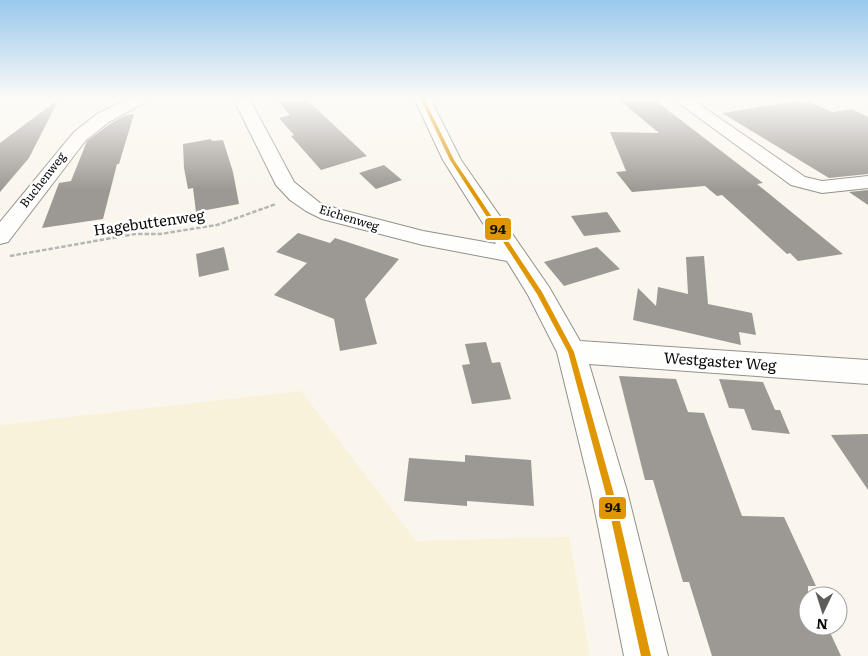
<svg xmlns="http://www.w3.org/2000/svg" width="868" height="656" font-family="Literata,serif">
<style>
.farmland{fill:#f7f2d9}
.building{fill:#9c9894}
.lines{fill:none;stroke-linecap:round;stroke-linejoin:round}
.minor-casing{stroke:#93918d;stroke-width:2}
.path{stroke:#b7b6b5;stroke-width:2.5;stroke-dasharray:4.5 2;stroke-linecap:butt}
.minor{fill:#fefefc;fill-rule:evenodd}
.bus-1-casing{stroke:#fff;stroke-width:4}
.bus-1{fill:#df9601;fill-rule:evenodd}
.labels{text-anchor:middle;stroke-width:5;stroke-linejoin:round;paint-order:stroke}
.far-street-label{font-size:12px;fill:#0b0b0b;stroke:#fff}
.street-label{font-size:15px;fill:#0b0b0b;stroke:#fff}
.line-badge{stroke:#fff;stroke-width:2}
.pale-badge-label{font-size:14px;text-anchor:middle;font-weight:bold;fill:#111}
</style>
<rect width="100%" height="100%" fill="#faf6ed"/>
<!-- farmland -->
<polygon class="farmland" points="301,391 416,541 569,537 590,656 0,656 0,425"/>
<!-- building -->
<g class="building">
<polygon points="275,98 305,98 367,156 321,170 291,136 294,135 279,118 290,115"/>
<polygon points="617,98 652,98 763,183 757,184 843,254 798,261 790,253 787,254 722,195 717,196 705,186 632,192 616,172 626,171 610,132 659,133"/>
<polygon points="59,99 29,158 0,192 0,143"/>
<polygon points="797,101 801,103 810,102 832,112 852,109 868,117 868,174 829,178 722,113"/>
<polygon points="134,114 119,164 117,164 103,219 42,228 59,183 71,181 87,141 110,124 126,115"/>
<polygon points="211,139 212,141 223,140 233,172 239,204 196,212 193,188 188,189 184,168 183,144"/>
<polygon points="384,165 402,180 376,189 359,173"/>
<polygon points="868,190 868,205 849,192"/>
<polygon points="607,212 621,232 584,236 571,216"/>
<polygon points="298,233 330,243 335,238 399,259 365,299 377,344 340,351 334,319 274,295 307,263 276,252"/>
<polygon points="224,247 229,270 199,277 196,254"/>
<polygon points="597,247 620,269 564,286 544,262"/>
<polygon points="704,256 708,304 752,313 756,335 739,332 741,345 633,320 638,288 656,306 658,287 688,294 686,257"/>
<polygon points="486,342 492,363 500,362 511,399 472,404 462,365 470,364 465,344"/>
<polygon points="619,376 676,379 688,412 704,413 742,516 784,517 816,586 808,586 808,626 827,626 841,656 712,656 689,582 683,582 653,480 645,480"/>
<polygon points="719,379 763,382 775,410 780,410 790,434 752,430 744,409 729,408"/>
<polygon points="868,434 868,490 831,435"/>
<polygon points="465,455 531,460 534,506 467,501 467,506 404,501 409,458 465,462"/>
</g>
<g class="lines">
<!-- minor casing -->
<g class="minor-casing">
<g id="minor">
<polygon points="130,98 150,98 148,101 109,122 86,140 8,242 0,244 0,222 74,132 97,114"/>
<polygon points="233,98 249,98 294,182 320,203 338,209 423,231 496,244 443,160 414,98 430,98 461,160 549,287 580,341 868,360 868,384 589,364 627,491 668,656 624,656 591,491 557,352 528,295 507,261 423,245 322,219 306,211 290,200 276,185"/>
<polygon points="672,98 690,98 805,177 822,181 868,176 868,188 822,193 791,185"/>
</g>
</g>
<!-- path -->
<polyline class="path" points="10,256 135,234 160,234 217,225 276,204"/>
<!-- minor -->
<use href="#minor" class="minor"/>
<!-- bus-1 casing -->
<g class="bus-1-casing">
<polygon id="bus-1" points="420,98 424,98 454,160 542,292 574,352 613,491 651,656 641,656 605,491 568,352 537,294 450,160"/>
</g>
<!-- bus-1 -->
<use href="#bus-1" class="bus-1"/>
</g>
<!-- sky -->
<linearGradient id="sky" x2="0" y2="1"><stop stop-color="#99c8ed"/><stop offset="0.52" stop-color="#fdfbf7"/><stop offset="1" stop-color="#fdfbf7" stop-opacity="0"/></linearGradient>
<rect width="868" height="190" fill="url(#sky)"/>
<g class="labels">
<!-- far-street labels -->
<g class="far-street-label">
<text transform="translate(43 180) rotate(-52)" y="4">Buchenweg</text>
<text transform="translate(349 218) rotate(17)" y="4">Eichenweg</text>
</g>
<!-- street labels -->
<g class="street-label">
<text transform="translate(149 223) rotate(-8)" y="5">Hagebuttenweg</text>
<text transform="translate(720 362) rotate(4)" y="5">Westgaster Weg</text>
</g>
</g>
<g class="line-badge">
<rect x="484" y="217" width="28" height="24" rx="5" fill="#df9601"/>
<rect x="598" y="496" width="29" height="24" rx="5" fill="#df9601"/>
</g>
<g class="pale-badge-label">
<text x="498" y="234">94</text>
<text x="613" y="512">94</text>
</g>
<!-- north arrow -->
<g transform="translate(823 611) rotate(184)"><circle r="24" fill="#ffffff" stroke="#9d9d9d"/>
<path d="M0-4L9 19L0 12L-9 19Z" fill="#5f5d5a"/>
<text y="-8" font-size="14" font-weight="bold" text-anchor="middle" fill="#0b0b0b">N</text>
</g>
</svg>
